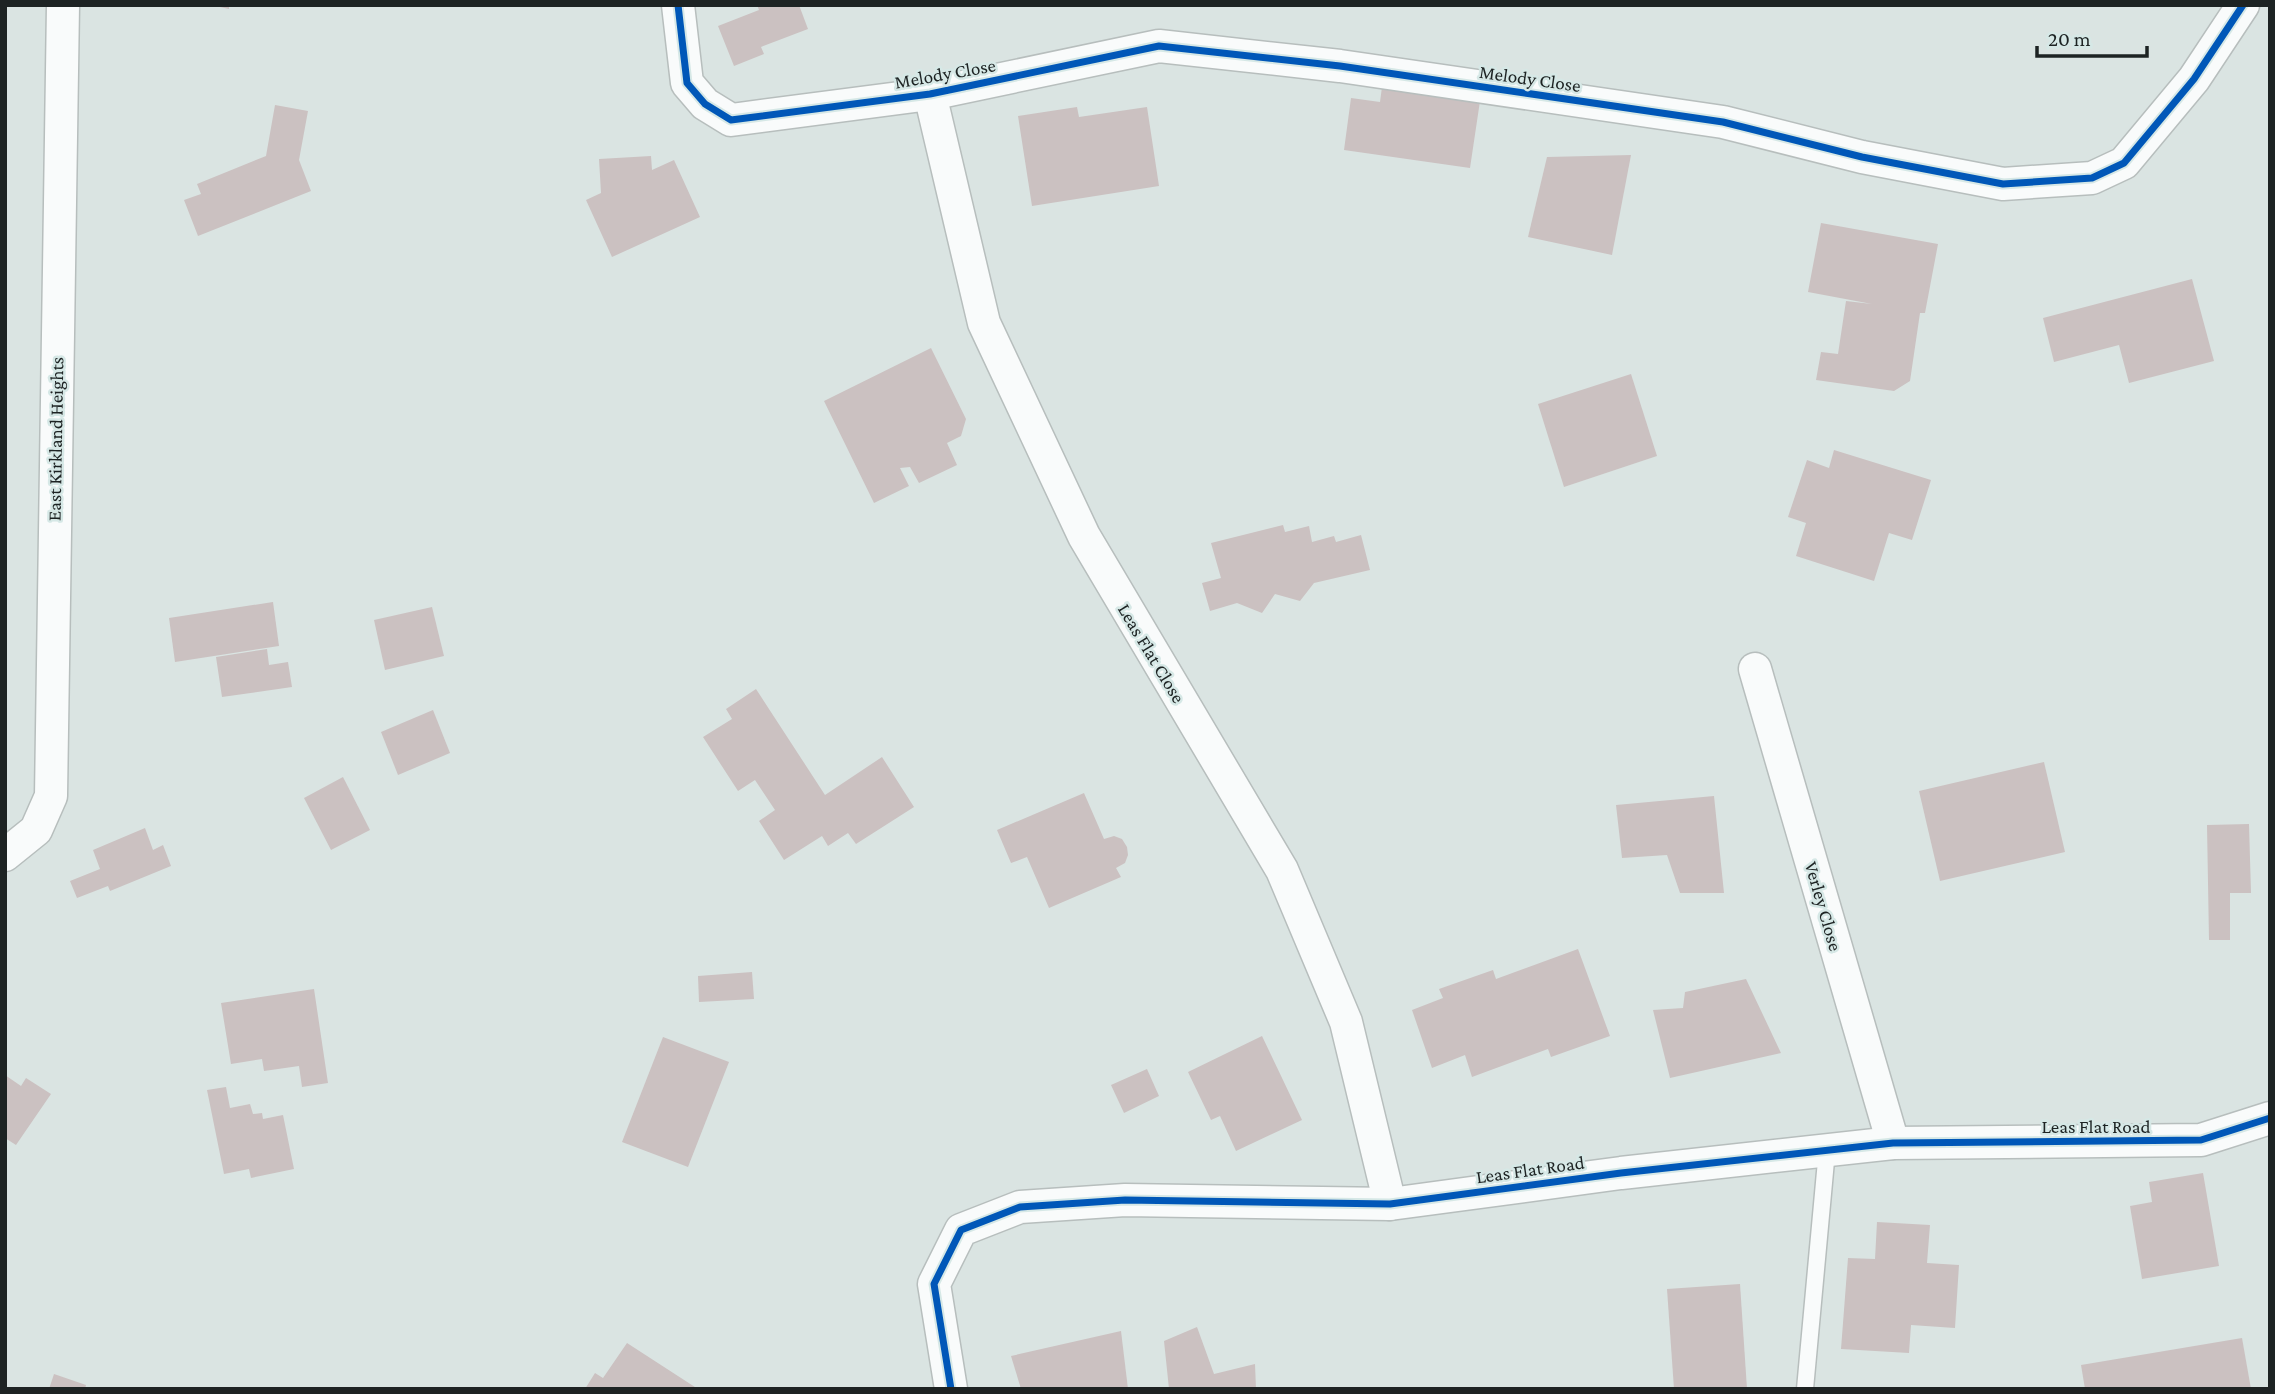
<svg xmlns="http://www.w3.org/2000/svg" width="2275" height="1394" font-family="'Crimson Pro',serif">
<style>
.building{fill:#cbc1c1}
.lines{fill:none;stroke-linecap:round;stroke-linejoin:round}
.lane-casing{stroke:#b7bebd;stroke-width:19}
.street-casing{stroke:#b7bebd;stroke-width:35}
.lane{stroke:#f9fbfb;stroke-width:16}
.street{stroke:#f9fbfb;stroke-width:32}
.cycleway-casing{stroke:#d6e8e6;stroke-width:11}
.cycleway{stroke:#0057b8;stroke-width:7}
.labels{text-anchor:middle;stroke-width:5;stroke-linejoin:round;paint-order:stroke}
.street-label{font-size:19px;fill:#1d2323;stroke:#d6e8e6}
</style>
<rect width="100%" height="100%" fill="#dae4e2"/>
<!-- building -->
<g class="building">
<polygon points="211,5 229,5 229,9"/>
<polygon points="757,5 799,5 808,29 761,47 764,54 734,66 718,26 759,10"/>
<polygon points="1382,87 1480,101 1470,168 1344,150 1351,98 1380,102"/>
<polygon points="275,105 308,111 299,160 311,191 198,236 184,200 201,194 197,184 266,156"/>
<polygon points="1077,107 1079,117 1147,107 1159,186 1032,206 1018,116"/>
<polygon points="1631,155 1612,255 1528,237 1547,157"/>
<polygon points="651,156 652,170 674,160 700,217 612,257 586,200 601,193 599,159"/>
<polygon points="1821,223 1938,244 1925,313 1920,313 1910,381 1894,391 1816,380 1821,352 1838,354 1846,301 1872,304 1808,292"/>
<polygon points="2192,279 2214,361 2129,383 2119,345 2054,362 2043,318"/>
<polygon points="931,348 966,419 961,436 947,443 957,465 919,483 910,467 900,468 909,486 874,503 824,401"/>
<polygon points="1631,374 1657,456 1564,487 1538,404"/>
<polygon points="1834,450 1931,480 1912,540 1889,533 1874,581 1796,556 1806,523 1788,517 1807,460 1829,468"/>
<polygon points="1283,525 1285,532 1309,526 1312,542 1334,536 1336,542 1361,535 1370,570 1314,583 1300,601 1275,594 1262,613 1237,603 1210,611 1202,583 1221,578 1211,543"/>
<polygon points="273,602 279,646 175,662 169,618"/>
<polygon points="432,607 444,656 385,670 374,620"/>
<polygon points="267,649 269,665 288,662 292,687 222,697 216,657"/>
<polygon points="756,689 825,795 882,757 914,807 856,844 848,833 828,846 822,836 784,860 759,821 775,810 755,780 738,791 703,737 732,719 726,709"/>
<polygon points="433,710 450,753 398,775 381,732"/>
<polygon points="2044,762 2065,852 1940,881 1919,791"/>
<polygon points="343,777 370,830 331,850 304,798"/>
<polygon points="1084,793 1104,839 1114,836 1122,839 1127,847 1128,855 1125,863 1116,868 1121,877 1049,908 1027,857 1011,863 997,830"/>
<polygon points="1714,796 1724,893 1680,893 1667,855 1622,858 1616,805"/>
<polygon points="2249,824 2251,893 2230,893 2230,940 2209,940 2207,825"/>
<polygon points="145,828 153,850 163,845 171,866 110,891 108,886 77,898 70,881 100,869 93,850"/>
<polygon points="1578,949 1610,1036 1551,1057 1548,1049 1472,1077 1465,1055 1432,1068 1412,1010 1443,998 1439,989 1493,970 1496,979"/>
<polygon points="752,972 754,999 699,1002 698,976"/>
<polygon points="1746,979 1781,1053 1670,1078 1653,1010 1683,1008 1685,992"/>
<polygon points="314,989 328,1083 302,1087 299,1066 264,1071 262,1059 231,1064 221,1003"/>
<polygon points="1262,1036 1302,1120 1236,1151 1220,1116 1211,1120 1188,1072"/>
<polygon points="663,1037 729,1062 688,1167 622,1142"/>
<polygon points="1147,1069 1159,1096 1124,1113 1111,1085"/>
<polygon points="5,1075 21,1086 26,1078 51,1094 16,1145 5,1138"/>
<polygon points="226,1087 230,1108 250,1104 253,1114 262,1113 263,1119 283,1115 294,1169 251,1178 249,1169 224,1174 207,1090"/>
<polygon points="2203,1173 2219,1266 2142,1279 2130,1206 2152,1202 2149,1182"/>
<polygon points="1877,1222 1930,1225 1927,1263 1959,1265 1955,1328 1911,1325 1909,1353 1841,1349 1848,1258 1875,1259"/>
<polygon points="1740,1284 1747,1389 1674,1389 1667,1289"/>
<polygon points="1197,1327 1214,1374 1255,1364 1256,1389 1169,1389 1164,1341"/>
<polygon points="1121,1331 1128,1389 1021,1389 1011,1356"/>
<polygon points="2242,1338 2251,1389 2085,1389 2081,1365"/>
<polygon points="627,1343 698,1389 585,1389 595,1373 603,1378"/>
<polygon points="54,1374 86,1385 85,1389 49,1389"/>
</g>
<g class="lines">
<!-- lane casing -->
<g class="lane-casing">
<polyline id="lane" points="1805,1389 1827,1150"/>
</g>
<!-- street casing -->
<g class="street-casing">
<g id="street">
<polyline points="678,5 687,83 705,104 731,120 930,94 1159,46 1340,66 1723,122 1862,157 2003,184 2092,178 2124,163 2194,79 2243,5"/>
<polyline points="930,94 984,323 1084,536 1282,870 1346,1022 1390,1204"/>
<polyline points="1755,669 1893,1143"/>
<polyline points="5,855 36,830 51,796 63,5"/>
<polyline points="951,1389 934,1284 961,1230 1020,1207 1125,1200 1390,1204 1621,1173 1893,1143 2201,1140 2270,1118"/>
</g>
</g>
<!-- lane -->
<use href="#lane" class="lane"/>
<!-- street -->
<use href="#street" class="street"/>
<!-- cycleway casing -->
<g class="cycleway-casing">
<g id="cycleway">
<polyline points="678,5 687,83 705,104 731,120 930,94 1159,46 1340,66 1723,122 1862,157 2003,184 2092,178 2124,163 2194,79 2243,5"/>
<polyline points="951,1389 934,1284 961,1230 1020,1207 1125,1200 1390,1204 1621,1173 1893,1143 2201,1140 2270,1118"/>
</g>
</g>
<!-- cycleway -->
<use href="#cycleway" class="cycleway"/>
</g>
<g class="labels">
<!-- street labels -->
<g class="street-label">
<text transform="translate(945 73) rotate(-10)" y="7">Melody Close</text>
<text transform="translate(1530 78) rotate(8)" y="7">Melody Close</text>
<text transform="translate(55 439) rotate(-89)" y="7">East Kirkland Heights</text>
<text transform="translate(1152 653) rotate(59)" y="7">Leas Flat Close</text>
<text transform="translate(1824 906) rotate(74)" y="7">Verley Close</text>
<text x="2096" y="1133">Leas Flat Road</text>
<text transform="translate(1530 1169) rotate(-8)" y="7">Leas Flat Road</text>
</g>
</g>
<!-- border -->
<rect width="2275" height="1394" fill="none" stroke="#1d2323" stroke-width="14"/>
<!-- scale -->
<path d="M2037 46v10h110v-10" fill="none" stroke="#1d2323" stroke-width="3.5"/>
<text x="2048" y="46" font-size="21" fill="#1d2323" stroke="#d6e8e6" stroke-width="5" paint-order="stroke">20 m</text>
</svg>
